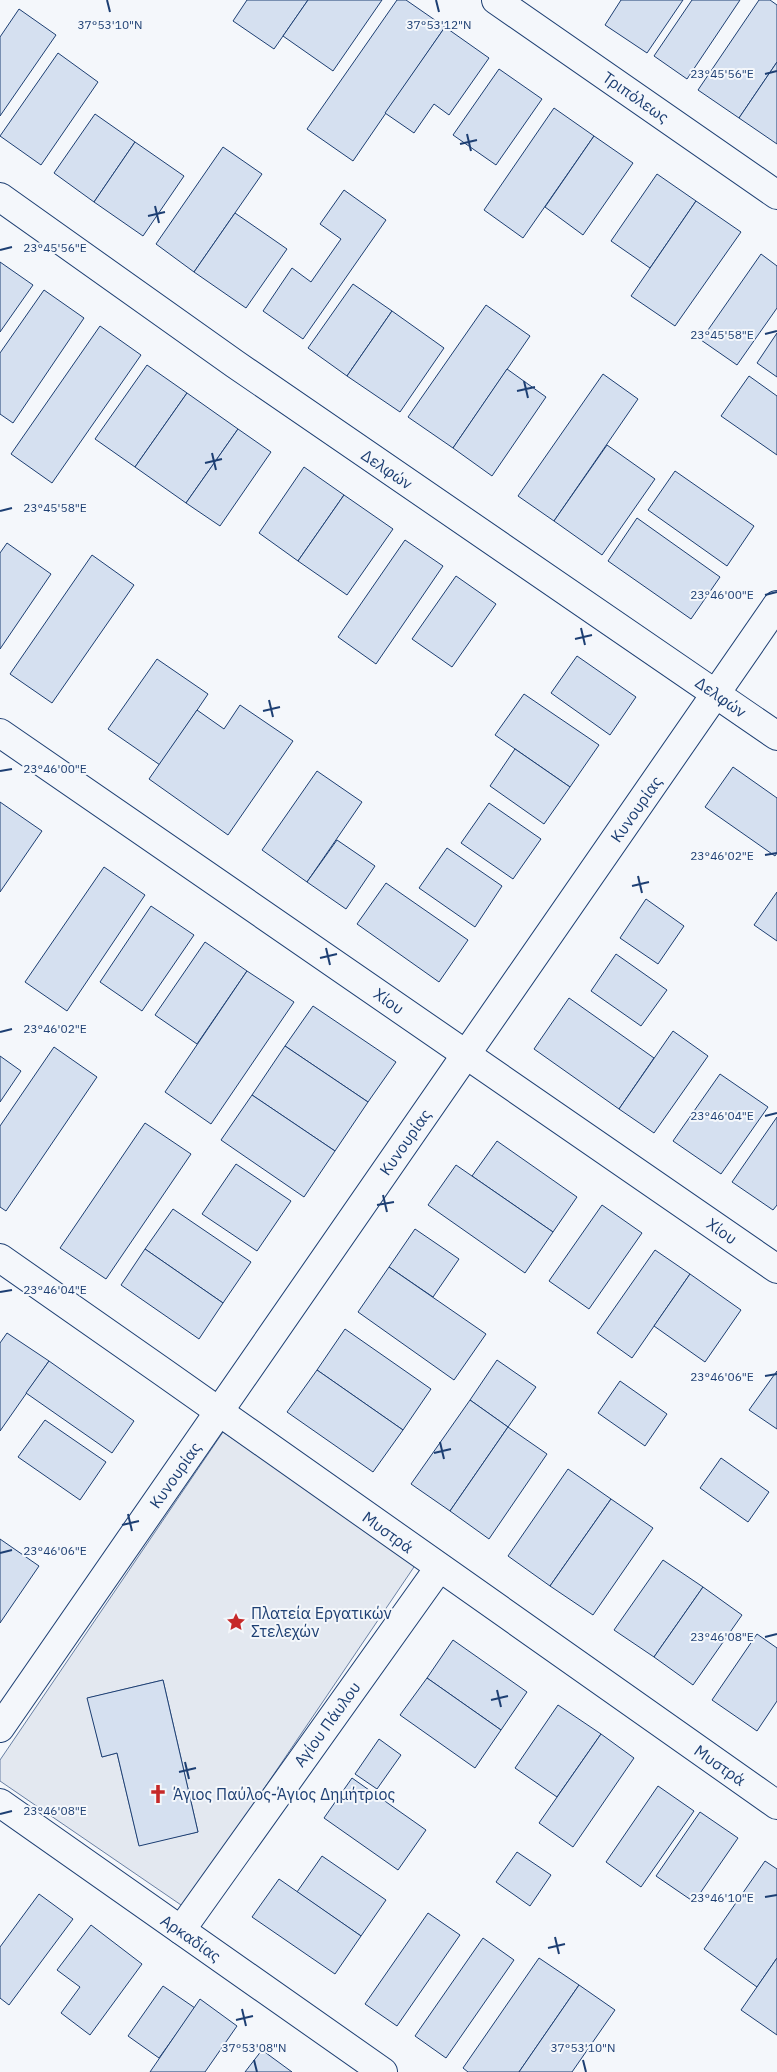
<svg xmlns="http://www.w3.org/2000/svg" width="777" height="2072" font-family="'IBM Plex Sans',sans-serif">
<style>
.parking{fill:#e3e8f0;stroke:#687fa3;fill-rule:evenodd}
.building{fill:#d5e0f0;stroke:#1d3f73}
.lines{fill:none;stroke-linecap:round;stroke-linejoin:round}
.minor-casing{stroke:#1d3f73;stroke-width:30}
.minor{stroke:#f4f7fb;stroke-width:28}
.ticks{fill:none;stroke:#1d3f73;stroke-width:2}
.labels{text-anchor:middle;stroke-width:4;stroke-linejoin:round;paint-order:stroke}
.street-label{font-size:16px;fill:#1d3f73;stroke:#f4f7fb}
.poi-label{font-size:16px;fill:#1d3f73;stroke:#f4f7fb;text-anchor:start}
.ticks-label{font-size:12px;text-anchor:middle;fill:#1d3f73;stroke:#f4f7fb;stroke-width:4;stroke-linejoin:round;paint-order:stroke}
</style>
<rect width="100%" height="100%" fill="#f4f7fb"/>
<!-- parking -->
<path class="parking" d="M223,1432L416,1564L184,1907L0,1781V1760ZM163,1680L198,1832L139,1845L117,1753L102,1757L88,1698Z"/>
<!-- building -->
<g class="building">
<polygon points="247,0 308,0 274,49 233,21"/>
<polygon points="308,0 382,0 333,71 283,36"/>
<polygon points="397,0 406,0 445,27 353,161 307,129"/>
<polygon points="621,0 683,0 647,53 605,25"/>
<polygon points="692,0 740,0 687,79 654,56"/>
<polygon points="759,0 770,0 777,5 777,62 739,118 698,90"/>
<polygon points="19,9 56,35 0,116 0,37"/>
<polygon points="445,27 489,58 449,115 434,104 414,133 385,113"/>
<polygon points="58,53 98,82 41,165 0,136"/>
<polygon points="777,62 777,144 739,118"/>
<polygon points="499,69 542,99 496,165 453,135"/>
<polygon points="554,108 594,136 523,238 484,210"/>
<polygon points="95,114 135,142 94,202 54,173"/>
<polygon points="594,136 633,163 583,235 545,207"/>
<polygon points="135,142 184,176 143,236 94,202"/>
<polygon points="223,147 262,174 194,272 156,244"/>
<polygon points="657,174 696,201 650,268 611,241"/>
<polygon points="344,190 386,220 303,339 263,311 292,268 311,282 341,239 320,224"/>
<polygon points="696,201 741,232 675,326 631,296"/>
<polygon points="235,213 287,249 246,308 194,272"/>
<polygon points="761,254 777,266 777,308 737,365 701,340"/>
<polygon points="0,262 33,285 0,332"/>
<polygon points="353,284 392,311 347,376 308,348"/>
<polygon points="44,290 84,318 13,423 0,414 0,353"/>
<polygon points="486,305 530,336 453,448 408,417"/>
<polygon points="392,311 444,348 400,412 347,376"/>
<polygon points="100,326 141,355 52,483 11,454"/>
<polygon points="777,333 777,377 757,363"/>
<polygon points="147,365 187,393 135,467 95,439"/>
<polygon points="507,369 546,397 492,476 453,448"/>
<polygon points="603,374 638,399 554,521 518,496"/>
<polygon points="749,376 777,396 777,455 721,416"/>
<polygon points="187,393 238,429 186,503 135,467"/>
<polygon points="238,429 271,452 220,526 186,503"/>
<polygon points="607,445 655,479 602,555 554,521"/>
<polygon points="304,467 344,495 298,561 259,533"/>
<polygon points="675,471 754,526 727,566 648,510"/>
<polygon points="344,495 393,529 347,595 298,561"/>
<polygon points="637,518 720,577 691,619 608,561"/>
<polygon points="405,540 443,566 376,664 338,637"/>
<polygon points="7,543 51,574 0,649 0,553"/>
<polygon points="92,555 134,585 52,703 10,674"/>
<polygon points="456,576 496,604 452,667 412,639"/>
<polygon points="577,656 636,697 610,735 551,693"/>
<polygon points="157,659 208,694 160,765 108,729"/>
<polygon points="524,694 599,745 570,787 495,735"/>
<polygon points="240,705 293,741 228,835 149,779 197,710 224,729"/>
<polygon points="515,749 570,787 544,824 490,786"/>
<polygon points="733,767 777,798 777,853 775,856 705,807"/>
<polygon points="317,771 362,802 307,882 262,850"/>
<polygon points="0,802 42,831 0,892"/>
<polygon points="489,803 541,839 513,879 461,843"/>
<polygon points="337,840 375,866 346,909 307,882"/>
<polygon points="447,848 502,886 475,927 419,888"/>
<polygon points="104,867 145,895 67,1011 25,982"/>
<polygon points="386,883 468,940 439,982 357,924"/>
<polygon points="777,892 777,941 754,925"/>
<polygon points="646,899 684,926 658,964 620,938"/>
<polygon points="151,906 194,935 142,1011 100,982"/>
<polygon points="205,942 247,971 197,1044 155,1015"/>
<polygon points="616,954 667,990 641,1026 591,991"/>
<polygon points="247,971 294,1002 211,1124 165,1092"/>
<polygon points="569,998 654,1058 619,1109 534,1049"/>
<polygon points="313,1006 396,1062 368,1102 285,1046"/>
<polygon points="673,1031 708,1056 654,1133 619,1109"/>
<polygon points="285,1046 368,1102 335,1151 252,1095"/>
<polygon points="54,1047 97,1077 6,1211 0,1207 0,1126"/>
<polygon points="0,1056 21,1071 0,1102"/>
<polygon points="720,1074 768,1107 721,1174 673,1141"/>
<polygon points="252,1095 335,1151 304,1197 221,1140"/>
<polygon points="777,1117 777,1205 773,1210 732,1182"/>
<polygon points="145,1123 191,1154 106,1279 60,1248"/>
<polygon points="497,1141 577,1197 553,1232 472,1176"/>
<polygon points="236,1164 291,1201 257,1251 202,1214"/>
<polygon points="456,1165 553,1232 525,1273 428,1205"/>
<polygon points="602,1205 642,1233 589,1309 549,1281"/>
<polygon points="173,1209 251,1262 223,1303 145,1249"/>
<polygon points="415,1229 459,1259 433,1297 389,1267"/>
<polygon points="145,1249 223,1303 199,1339 121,1285"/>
<polygon points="655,1250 690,1274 632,1358 597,1333"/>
<polygon points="389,1267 486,1334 454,1380 358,1312"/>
<polygon points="690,1274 741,1310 705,1362 654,1326"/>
<polygon points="345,1329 431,1389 403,1430 317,1370"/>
<polygon points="7,1333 49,1361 0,1431 0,1343"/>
<polygon points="497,1360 536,1387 508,1427 470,1400"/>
<polygon points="49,1361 134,1421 112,1453 26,1393"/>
<polygon points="317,1370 403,1430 373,1472 287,1412"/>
<polygon points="777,1371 777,1429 749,1410"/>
<polygon points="620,1381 667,1414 645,1446 598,1413"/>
<polygon points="470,1400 508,1427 450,1511 411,1484"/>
<polygon points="45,1420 106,1462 80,1500 18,1457"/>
<polygon points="508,1427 547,1454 489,1539 450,1511"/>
<polygon points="721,1458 769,1492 748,1522 700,1488"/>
<polygon points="568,1469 611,1499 550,1586 508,1556"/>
<polygon points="611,1499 653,1528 593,1615 550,1586"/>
<polygon points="0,1539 39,1566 0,1623"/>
<polygon points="663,1560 703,1587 654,1657 614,1630"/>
<polygon points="703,1587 742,1615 693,1685 654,1657"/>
<polygon points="757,1634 777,1648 777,1701 757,1731 712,1700"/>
<polygon points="453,1640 527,1692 501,1730 427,1678"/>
<polygon points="427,1678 501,1730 475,1768 400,1715"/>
<polygon points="163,1680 198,1832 139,1846 117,1753 102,1757 87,1698"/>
<polygon points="558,1705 601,1734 557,1797 515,1768"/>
<polygon points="601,1734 634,1758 573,1847 539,1823"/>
<polygon points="379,1739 401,1755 377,1789 355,1774"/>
<polygon points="352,1778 426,1830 398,1870 324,1818"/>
<polygon points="658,1786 694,1811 641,1887 606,1862"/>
<polygon points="700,1812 738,1838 694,1902 656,1876"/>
<polygon points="517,1852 551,1875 530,1906 496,1882"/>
<polygon points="322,1856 386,1900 361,1936 297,1892"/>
<polygon points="765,1861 777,1869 777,1958 757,1987 704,1949"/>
<polygon points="279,1879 361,1936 335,1974 252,1917"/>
<polygon points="39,1894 73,1919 9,2005 0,1998 0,1947"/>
<polygon points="428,1913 460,1935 397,2026 365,2004"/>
<polygon points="91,1925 142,1964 90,2035 61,2013 80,1987 57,1970"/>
<polygon points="483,1938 514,1960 446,2058 415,2036"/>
<polygon points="539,1958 579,1985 519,2072 468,2072 463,2068"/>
<polygon points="777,1958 777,2035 741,2010"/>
<polygon points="579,1985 615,2010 572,2072 519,2072"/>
<polygon points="163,1986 195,2008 159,2058 128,2036"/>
<polygon points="200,1999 237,2026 205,2072 150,2072"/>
<polygon points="262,2050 292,2072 245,2072"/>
</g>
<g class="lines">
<!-- minor casing -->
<g class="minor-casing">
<g id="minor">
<polyline points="496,0 777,195"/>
<polyline points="0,197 235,364 777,736"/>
<polyline points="0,733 777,1269"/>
<path d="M0,1258C260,1439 518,1623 777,1805"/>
<polyline points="0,1728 777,605"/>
<polyline points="0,1803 383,2072"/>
<polyline points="181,1930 439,1568"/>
</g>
</g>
<!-- minor -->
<use href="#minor" class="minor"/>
</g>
<!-- ticks -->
<path class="ticks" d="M107,0L110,12M436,0L439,12M765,74L777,71M467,134L471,151M460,144L477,140M155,206L159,223M148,216L165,212M0,250L12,247M765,334L777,331M524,381L528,398M517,391L535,387M212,453L216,470M205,463L222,459M0,511L12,508M765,595L777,592M581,628L585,645M575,639L592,635M269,700L273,717M263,711L280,707M0,771L12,769M765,855L777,853M638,876L642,893M632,886L649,882M326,948L330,965M320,958L337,954M0,1032L12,1029M765,1116L777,1113M383,1195L387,1212M377,1205L394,1202M0,1292L12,1290M765,1376L777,1374M440,1442L444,1459M434,1453L451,1449M128,1514L132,1531M122,1525L139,1521M0,1553L12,1550M765,1637L777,1634M497,1690L501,1707M491,1700L508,1696M185,1762L189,1779M179,1772L196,1768M0,1814L12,1811M765,1897L777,1895M555,1937L559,1954M548,1948L565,1944M242,2009L246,2026M236,2020L253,2016M254,2060L257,2072M583,2060L586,2072"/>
<!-- icons -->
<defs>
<g id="sight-bare" transform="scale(1.5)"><path d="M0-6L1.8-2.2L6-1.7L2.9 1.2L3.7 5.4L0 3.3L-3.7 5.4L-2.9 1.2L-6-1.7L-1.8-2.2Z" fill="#c62828" stroke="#f4f7fb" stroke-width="2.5" paint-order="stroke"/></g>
<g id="church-bare" transform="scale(1.5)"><path d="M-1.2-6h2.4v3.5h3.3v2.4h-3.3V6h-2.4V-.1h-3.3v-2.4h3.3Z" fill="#c62828" stroke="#f4f7fb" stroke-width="2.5" paint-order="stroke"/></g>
</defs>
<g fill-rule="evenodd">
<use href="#sight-bare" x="236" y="1622"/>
<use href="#church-bare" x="158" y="1794"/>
</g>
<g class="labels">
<!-- street labels -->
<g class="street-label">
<text transform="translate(636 97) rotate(35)" y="6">Τριπόλεως</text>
<text transform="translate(387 469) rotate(34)" y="6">Δελφών</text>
<text transform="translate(721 697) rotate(35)" y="6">Δελφών</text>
<text transform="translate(636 809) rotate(-55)" y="6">Κυνουρίας</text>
<text transform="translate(389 1001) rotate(35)" y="6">Χίου</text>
<text transform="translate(405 1142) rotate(-55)" y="6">Κυνουρίας</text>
<text transform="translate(722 1231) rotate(35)" y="6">Χίου</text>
<text transform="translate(175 1475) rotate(-55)" y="6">Κυνουρίας</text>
<text transform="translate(388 1532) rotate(36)" y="6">Μυστρά</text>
<text transform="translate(327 1724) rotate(-54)" y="6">Αγίου Πάυλου</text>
<text transform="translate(720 1765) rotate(35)" y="6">Μυστρά</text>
<text transform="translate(191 1938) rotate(35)" y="6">Αρκαδίας</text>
</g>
<!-- poi labels -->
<g class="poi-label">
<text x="251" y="1619">Πλατεία Εργατικών<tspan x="251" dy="18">Στελεχών</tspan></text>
<text x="173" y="1800">Άγιος Παύλος-Άγιος Δημήτριος</text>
</g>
</g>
<g class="ticks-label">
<text x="110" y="29">37°53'10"N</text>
<text x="439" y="29">37°53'12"N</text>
<text x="722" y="78">23°45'56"E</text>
<text x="55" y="252">23°45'56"E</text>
<text x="722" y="339">23°45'58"E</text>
<text x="55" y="512">23°45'58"E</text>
<text x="722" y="599">23°46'00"E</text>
<text x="55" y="773">23°46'00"E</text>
<text x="722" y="860">23°46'02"E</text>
<text x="55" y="1033">23°46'02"E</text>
<text x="722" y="1120">23°46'04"E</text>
<text x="55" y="1294">23°46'04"E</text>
<text x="722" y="1381">23°46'06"E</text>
<text x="55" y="1555">23°46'06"E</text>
<text x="722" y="1641">23°46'08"E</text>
<text x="55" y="1815">23°46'08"E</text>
<text x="722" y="1902">23°46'10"E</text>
<text x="254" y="2052">37°53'08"N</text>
<text x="583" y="2052">37°53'10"N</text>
</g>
</svg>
